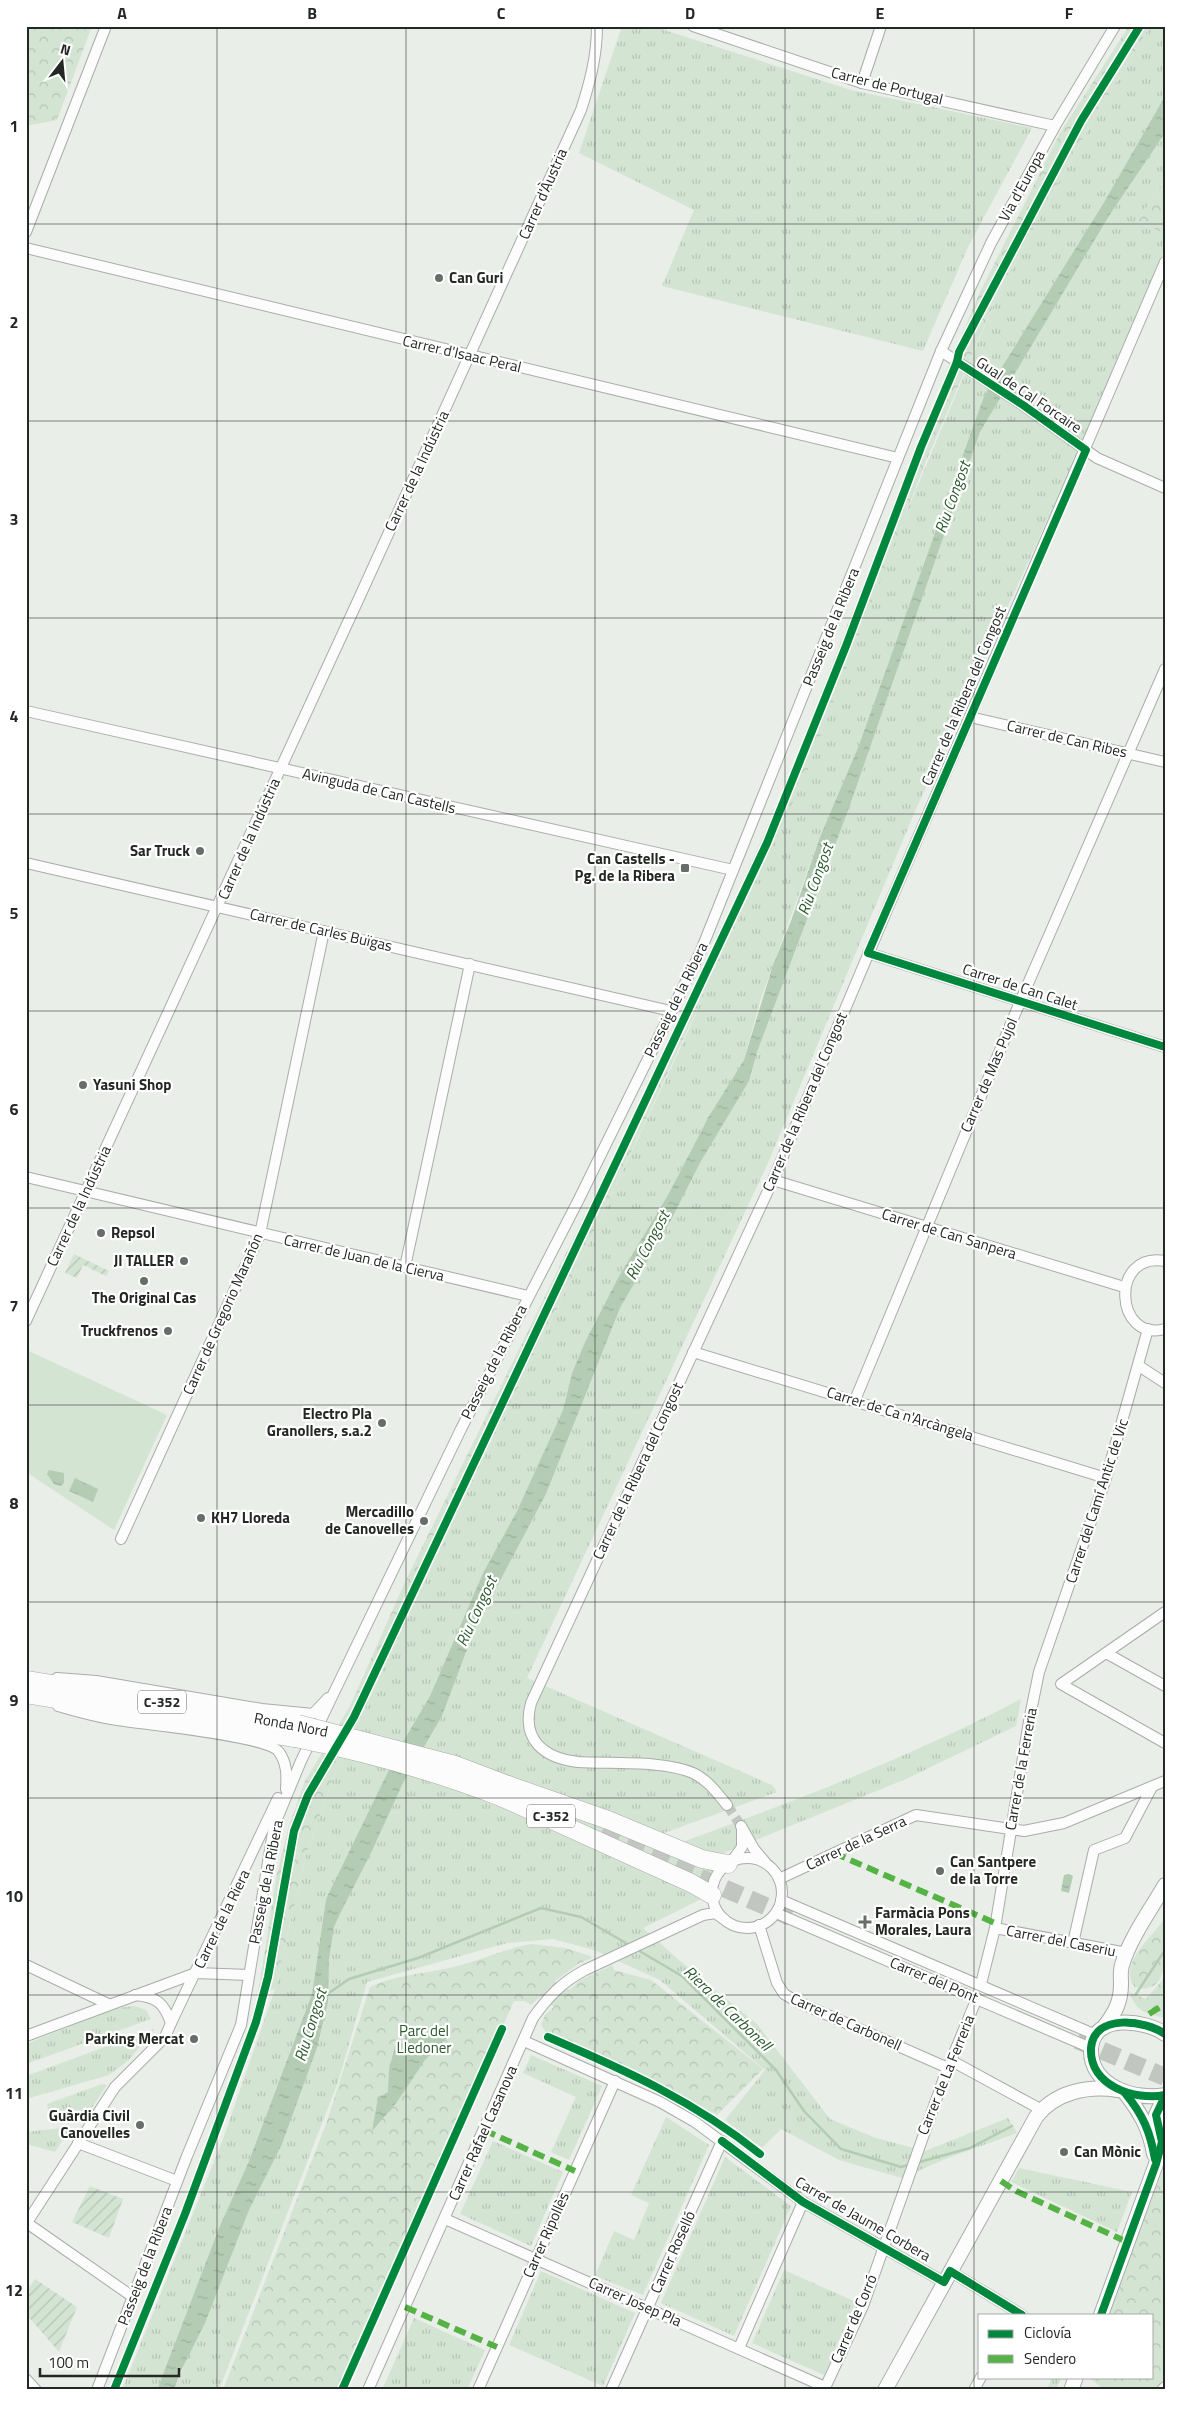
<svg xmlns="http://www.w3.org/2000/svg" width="1191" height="2416" font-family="'Titillium Web',sans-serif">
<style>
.grass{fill:url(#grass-tufts)}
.forest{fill:url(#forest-crowns)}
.garden{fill:url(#garden-furrows)}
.pitch{fill:#d4e4d3}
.water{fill:url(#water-ripples)}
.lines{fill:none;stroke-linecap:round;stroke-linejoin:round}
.stream{stroke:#b3ccb3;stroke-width:2.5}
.street-tunnel{stroke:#c2c6c1;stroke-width:10;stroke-dasharray:10 5;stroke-linecap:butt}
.highway-tunnel{stroke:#c2c6c1;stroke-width:18;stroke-dasharray:18 9;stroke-linecap:butt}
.street-casing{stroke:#a9ada9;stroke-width:12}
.secondary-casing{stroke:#a9ada9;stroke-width:16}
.highway-casing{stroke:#a9ada9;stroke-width:19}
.street{stroke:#fcfcfc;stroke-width:10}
.secondary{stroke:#fcfcfc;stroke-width:14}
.highway{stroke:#fcfcfc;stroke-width:18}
.highway-bridge-casing{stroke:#a9ada9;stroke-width:19;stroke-linecap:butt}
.highway-bridge{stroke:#fcfcfc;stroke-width:18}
.quiet{stroke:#55b245;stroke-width:6;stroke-dasharray:12 6;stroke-linecap:butt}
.cycleway-casing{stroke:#fff;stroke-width:11}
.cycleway{stroke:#00873e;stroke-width:8}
.grid{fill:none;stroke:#242824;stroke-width:1;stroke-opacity:0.55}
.poi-dot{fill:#696d69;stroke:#fff;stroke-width:2}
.labels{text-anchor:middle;stroke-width:4.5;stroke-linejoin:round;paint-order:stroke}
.shield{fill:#fff;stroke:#666866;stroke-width:1}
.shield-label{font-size:14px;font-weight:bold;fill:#242824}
.street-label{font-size:15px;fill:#242824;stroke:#fff}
.poi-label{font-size:15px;font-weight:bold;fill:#242824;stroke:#fff;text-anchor:end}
.park-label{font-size:15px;fill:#29592c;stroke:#fff}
.water-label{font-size:16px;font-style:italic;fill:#2a5a2d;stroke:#fff}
.neatline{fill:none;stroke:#242824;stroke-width:2}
.grid-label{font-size:16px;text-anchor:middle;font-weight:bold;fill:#242824}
</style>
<defs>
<pattern id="grass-tufts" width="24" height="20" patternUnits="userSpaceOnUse" patternTransform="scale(1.25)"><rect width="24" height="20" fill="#d4e4d3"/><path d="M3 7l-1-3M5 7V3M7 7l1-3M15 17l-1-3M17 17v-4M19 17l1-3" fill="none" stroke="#b6c4b5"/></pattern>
<pattern id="forest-crowns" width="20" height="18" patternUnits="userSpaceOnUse" patternTransform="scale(1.25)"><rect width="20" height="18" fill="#d4e4d3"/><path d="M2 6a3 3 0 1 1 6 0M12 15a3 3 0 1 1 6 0" fill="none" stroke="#b6c4b5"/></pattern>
<pattern id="garden-furrows" width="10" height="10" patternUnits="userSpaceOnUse" patternTransform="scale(1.25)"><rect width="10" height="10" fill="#d4e4d3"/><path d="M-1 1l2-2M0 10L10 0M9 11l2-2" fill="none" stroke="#b6c4b5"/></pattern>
<pattern id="water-ripples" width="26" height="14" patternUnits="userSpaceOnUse" patternTransform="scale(1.25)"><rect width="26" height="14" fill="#b3ccb3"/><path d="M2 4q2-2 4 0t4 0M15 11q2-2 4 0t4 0" fill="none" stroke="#9aaf9a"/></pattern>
</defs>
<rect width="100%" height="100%" fill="#e9eee8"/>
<!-- grass -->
<g class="grass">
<polygon points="622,26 652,26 851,90 1032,128 968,247 923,351 662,286 694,210 579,153"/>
<polygon points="1150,26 1165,26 1165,96 1103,204 984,396 859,745 820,837 761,998 744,1060 709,1116 668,1195 618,1278 585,1342 572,1373 563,1410 517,1511 483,1573 430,1696 400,1747 326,1899 312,1994 249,2161 219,2228 157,2390 122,2390 223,2139 275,1989 307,1851 336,1770 458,1511 589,1243 691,1025 999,292 1083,138"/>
<path d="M1165,133V178L1138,221L1165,234V249L1075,459L913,816L768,1163L527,1678L772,1785L777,1792L664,1833L677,1844C795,1801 911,1757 1021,1699L1016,1726L906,1779L719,1855L701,1899L643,1928L679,1960L757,2024L830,2119L876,2138L925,2151L1008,2118L1017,2133L945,2159L902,2178L839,2160L781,2129L762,2148L725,2120L765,2070L660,1980L594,1950L553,1939L507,1943L367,1982L338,2082L219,2390H174L249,2210L282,2144L317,2048L326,2012L329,1959L334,1927L341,1912L372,1851L403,1783L442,1716L475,1628L546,1494L620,1308L670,1222L700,1163L749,1081L757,1052L849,808L980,432L1109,216Z"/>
<polygon points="134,2006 146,2010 151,2019 26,2064 26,2044 116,2008"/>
<polygon points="154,2029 130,2059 109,2075 26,2099 26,2076"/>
<polygon points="531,2055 602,2086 569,2160 551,2152 576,2097 523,2073"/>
<polygon points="102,2084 107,2085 83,2121 50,2123 47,2104"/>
<polygon points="666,2117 709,2145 643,2295 595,2276 614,2231 634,2240 649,2203 631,2195"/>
<polygon points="71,2127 55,2152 26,2144 26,2132"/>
<polygon points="493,2141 563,2172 531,2246 460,2214"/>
<polygon points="725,2157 791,2206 734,2336 661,2303"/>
<polygon points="1019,2168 1132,2192 1117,2232 1011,2182"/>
<polygon points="784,2270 856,2302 824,2375 752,2343"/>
<polygon points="541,2271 635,2313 603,2386 509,2345"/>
<polygon points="414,2318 485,2350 467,2390 382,2390"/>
<polygon points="1052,2377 1061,2377 1056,2390 1047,2390"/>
</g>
<!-- forest -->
<g class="forest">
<polygon points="26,26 92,26 57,120 26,126"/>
<polygon points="1129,26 1150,26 1083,138 999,292 926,461 806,774 589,1243 458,1511 336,1770 307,1851 275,1989 258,1994 276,1878 289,1826 305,1781 350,1706 405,1582 690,1000 780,798 950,362 980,292 1060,133"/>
<polygon points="1165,178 1165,234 1138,221"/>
<path d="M1165,1918C1165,1940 1174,1998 1135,1987C1117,1963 1154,1936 1165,1918Z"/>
<path d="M532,1944L565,1948L590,1956L592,1958L578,1964L555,1981L570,1990L579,1981L612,1965L614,1970L651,1980L763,2069L717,2115L622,2068L548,2035L541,2025L545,2015L554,2007L541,1996L531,2005L525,2001H514L340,2390H223L326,2124L370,1987C395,1975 423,1974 449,1968C477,1962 503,1949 532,1944Z"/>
<path d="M1165,1977V2018C1145,2013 1137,2012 1129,1992L1146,1999Z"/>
<polygon points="1165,2165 1165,2383 1158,2390 1105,2390 1088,2377 1152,2377 1152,2315 1105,2315"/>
</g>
<!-- garden -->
<g class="garden">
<polygon points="74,1254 109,1271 106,1276 83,1265 77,1278 65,1273"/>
<polygon points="90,2186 123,2199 109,2238 72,2222"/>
<polygon points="35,2279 77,2307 59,2352 26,2314 26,2292"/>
</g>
<!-- pitch -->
<polygon class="pitch" points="29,1351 167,1415 114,1530 26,1472 26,1356"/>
<!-- water -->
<g class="water">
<polygon points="1165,96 1165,133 1109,216 980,432 849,808 757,1052 749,1081 700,1163 670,1222 620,1308 546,1494 475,1628 442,1716 403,1783 372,1851 341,1912 334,1927 329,1959 328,2002 317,2048 282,2144 249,2210 205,2323 180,2373 174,2390 157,2390 219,2228 249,2161 312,1994 326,1899 400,1747 430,1696 483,1573 517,1511 563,1410 572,1373 585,1342 618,1278 668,1195 709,1116 744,1060 773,965 791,921 820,837 859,745 984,396 1103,204"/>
<polygon points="49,1470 64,1473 64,1483 61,1486 54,1484 47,1474"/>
<polygon points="75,1478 98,1489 93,1502 69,1491"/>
<polygon points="1069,1874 1073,1876 1069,1893 1061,1891 1064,1875"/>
<polygon points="425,2034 441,2036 450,2035 425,2060 397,2102 372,2131 378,2098 388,2092 389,2070 395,2046 416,2036"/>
</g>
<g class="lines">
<!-- stream -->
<g class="stream">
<polyline points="636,1949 682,1976 776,2070 804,2111 841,2149 901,2167 911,2164"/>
<polyline points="1136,1994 1165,1950"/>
<polyline points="326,1995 349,1979 418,1958 541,1908 581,1917 631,1946"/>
<polyline points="916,2163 970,2148 1012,2126"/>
</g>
<!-- street-tunnel -->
<polyline class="street-tunnel" points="727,1805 741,1826"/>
<!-- highway-tunnel -->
<g class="highway-tunnel">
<polyline points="604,1828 691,1864"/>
<polyline points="675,1867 793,1918"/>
<polyline points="1077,2040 1165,2077"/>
</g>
<!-- street casing -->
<g class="street-casing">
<g id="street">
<polyline points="693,26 862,83 1055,126"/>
<polyline points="862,83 881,26"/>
<polyline points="26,232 106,26"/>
<polyline points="26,248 898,458"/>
<polyline points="941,351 1023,405 1097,458 1165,488"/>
<polyline points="26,711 733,870"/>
<polyline points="970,717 1165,762"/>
<polyline points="26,863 671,1011"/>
<polyline points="868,953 1165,1047"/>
<polyline points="26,1177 528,1296"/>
<polyline points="773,1180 1124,1287"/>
<path d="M1165,1261C1109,1251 1115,1343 1165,1329"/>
<polyline points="405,1267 470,964"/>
<path d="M26,1321L360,596L581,110C590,82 597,56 597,26"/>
<polyline points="693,1352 1106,1478"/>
<polyline points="1139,1366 1165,1383"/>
<polyline points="855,1400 1020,1002 1165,669"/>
<polyline points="121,1539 260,1234 324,931"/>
<polyline points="1165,1612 1061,1684 1165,1743"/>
<polyline points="1106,1653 1165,1686"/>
<polyline points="57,1678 96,1681 262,1709 313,1714 328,1698"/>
<path d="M58,1706C75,1711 93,1716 111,1719C138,1724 267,1735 279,1752C287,1763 287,1776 286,1789"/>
<path d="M727,1805C717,1793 708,1780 693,1773C664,1760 610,1764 578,1762C544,1758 521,1740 531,1703L773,1180L892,898L1165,262"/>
<polyline points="741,1826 754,1849 765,1862"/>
<circle cx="747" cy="1893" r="35"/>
<polyline points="732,1861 742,1847 742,1829"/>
<polyline points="779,1879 916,1815 1024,1831 1064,1823 1165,1781"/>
<polyline points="781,1900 1096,2035"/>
<polyline points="776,1913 1091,2048"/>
<polyline points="759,1925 777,1983 784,1994 798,2002 948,2068"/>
<polyline points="995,1928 1127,1953"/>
<polyline points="1073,1943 1094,1850 1125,1838 1152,1787"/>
<polyline points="26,1965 108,2004"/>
<polyline points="981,1984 995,1928 1029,1721 1039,1672 1106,1478 1148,1329"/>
<polyline points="171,2023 278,1798"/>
<polyline points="26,2036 196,1973 249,1975"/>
<polyline points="524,2041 660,2102 695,2122 803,2202 944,2282"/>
<polyline points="952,2061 1042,2110"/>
<polyline points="78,2143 177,2181"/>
<polyline points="445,2219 825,2387"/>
<polyline points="27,2223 133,2297"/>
<path d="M26,2224L115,2087L165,2037L171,2023C164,2003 157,1997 135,1995"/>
<polyline points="950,2271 1022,2315"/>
<polyline points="739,2348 803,2202"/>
<polyline points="26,2379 36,2390"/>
<polyline points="97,2390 187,2156 241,2025 274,1826 301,1761 461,1429 579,1199 700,953 941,351 991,243 1055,126 1115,26"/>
<path d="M368,2390L533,2018C548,1997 562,1982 585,1970L703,1915L715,1913L724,1919"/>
<polyline points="478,2390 615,2081"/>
<polyline points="611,2390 722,2141"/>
<polyline points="824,2390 863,2306 945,2075 977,1998"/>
<polyline points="974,2390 981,2377"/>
<polyline points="1162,2390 1165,2387"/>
</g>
</g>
<!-- secondary casing -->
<g class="secondary-casing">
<g id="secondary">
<path d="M1104,2027C1115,2013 1121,2002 1121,1984C1121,1978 1120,1971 1122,1965C1130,1938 1151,1909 1165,1885"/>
<path d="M1165,2034C1145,2020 1094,2013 1091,2048C1089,2086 1135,2101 1165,2095"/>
<path d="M1125,2093C1140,2112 1150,2129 1154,2154"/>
<polyline points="1101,2315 1156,2164 1162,2142 1156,2115 1165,2096"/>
<path d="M885,2390L1036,2117C1055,2092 1088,2085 1118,2090"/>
<polyline points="1071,2390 1076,2377"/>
</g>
</g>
<!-- highway casing -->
<g class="highway-casing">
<g id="highway">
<polyline points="26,1680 298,1724"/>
<polyline points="26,1694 295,1738"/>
<polyline points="508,1785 608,1820 702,1859 728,1864"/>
<polyline points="501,1797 691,1883 712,1895"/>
</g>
</g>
<!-- street -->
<use href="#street" class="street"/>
<!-- secondary -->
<use href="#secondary" class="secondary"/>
<!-- highway -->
<use href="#highway" class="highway"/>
<!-- highway-bridge casing -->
<g class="highway-bridge-casing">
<g id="highway-bridge">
<polyline points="298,1724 455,1765 508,1785"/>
<path d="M295,1738C365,1752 434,1771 501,1797"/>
</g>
</g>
<!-- highway-bridge -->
<use href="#highway-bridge" class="highway-bridge"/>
<!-- quiet -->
<g class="quiet">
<polyline points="834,1853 995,1923"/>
<polyline points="1149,2014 1165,2004"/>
<polyline points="484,2130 575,2171"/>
<polyline points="1001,2181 1016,2191 1127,2242"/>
<polyline points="405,2307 497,2347"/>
</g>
<!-- cycleway casing -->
<g class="cycleway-casing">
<g id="cycleway">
<polyline points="957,362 1023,405 1086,450 868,953 1165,1047"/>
<path d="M1165,2034C1145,2020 1094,2013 1091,2048C1089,2086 1135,2101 1165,2095"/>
<path d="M548,2037C625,2070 694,2101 760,2154"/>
<path d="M1125,2093C1143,2115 1150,2131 1155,2159"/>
<polyline points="722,2141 803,2202 944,2282 950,2271 1022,2315"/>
<polyline points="1101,2315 1156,2164 1162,2142 1156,2115 1165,2096"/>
<polyline points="114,2390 185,2214 256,2022 268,1977 294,1831 308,1795 354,1717 767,843 846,646 921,447 957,362 959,352 1081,121 1140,26"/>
<polyline points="342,2390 502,2029"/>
</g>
</g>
<!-- cycleway -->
<use href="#cycleway" class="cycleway"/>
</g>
<!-- grid -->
<path class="grid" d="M217,26V2390M406,26V2390M595,26V2390M785,26V2390M974,26V2390M26,224H1165M26,421H1165M26,618H1165M26,814H1165M26,1011H1165M26,1208H1165M26,1405H1165M26,1602H1165M26,1798H1165M26,1995H1165M26,2192H1165"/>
<!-- markers -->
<g class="poi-dot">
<circle cx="439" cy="278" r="5"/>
<circle cx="200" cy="851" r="5"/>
<rect x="680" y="863" width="10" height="10" rx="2.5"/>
<circle cx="83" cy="1085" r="5"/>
<circle cx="101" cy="1233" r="5"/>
<circle cx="184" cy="1261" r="5"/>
<circle cx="144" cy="1281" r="5"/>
<circle cx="168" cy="1331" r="5"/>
<circle cx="382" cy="1423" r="5"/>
<circle cx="201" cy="1518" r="5"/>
<circle cx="424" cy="1521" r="5"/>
<circle cx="940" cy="1871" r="5"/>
<path d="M862.5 1914.5h5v5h5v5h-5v5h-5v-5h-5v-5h5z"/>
<circle cx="194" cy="2039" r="5"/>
<circle cx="140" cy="2125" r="5"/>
<circle cx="1064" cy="2152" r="5"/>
</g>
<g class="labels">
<!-- shield labels -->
<g class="shield">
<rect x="138" y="1690.5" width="48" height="23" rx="4"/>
<rect x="527" y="1804.5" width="48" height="23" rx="4"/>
</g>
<g class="shield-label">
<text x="162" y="1707">C-352</text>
<text x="551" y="1821">C-352</text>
</g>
<!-- street labels -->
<g class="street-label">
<text transform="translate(887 86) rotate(14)" y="5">Carrer de Portugal</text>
<text transform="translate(1022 186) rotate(-61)" y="5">Via d'Europa</text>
<text transform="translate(543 194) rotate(-66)" y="5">Carrer d'Àustria</text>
<text transform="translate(462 354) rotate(13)" y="5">Carrer d'Isaac Peral</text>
<text transform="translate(1029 395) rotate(34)" y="5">Gual de Cal Forcaire</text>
<text transform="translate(417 471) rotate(-65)" y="5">Carrer de la Indústria</text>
<text transform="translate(831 627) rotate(-68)" y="5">Passeig de la Ribera</text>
<text transform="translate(964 696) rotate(-67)" y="5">Carrer de la Ribera del Congost</text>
<text transform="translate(1067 739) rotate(13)" y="5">Carrer de Can Ribes</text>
<text transform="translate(379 791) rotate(13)" y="5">Avinguda de Can Castells</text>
<text transform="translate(249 839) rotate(-66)" y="5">Carrer de la Indústria</text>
<text transform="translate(321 930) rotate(13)" y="5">Carrer de Carles Buïgas</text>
<text transform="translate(1020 987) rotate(18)" y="5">Carrer de Can Calet</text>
<text transform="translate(676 1000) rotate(-64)" y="5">Passeig de la Ribera</text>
<text transform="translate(989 1075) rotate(-67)" y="5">Carrer de Mas Pujol</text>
<text transform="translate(805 1102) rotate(-67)" y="5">Carrer de la Ribera del Congost</text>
<text transform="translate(79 1206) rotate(-65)" y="5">Carrer de la Indústria</text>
<text transform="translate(949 1234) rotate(17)" y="5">Carrer de Can Sanpera</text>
<text transform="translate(364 1258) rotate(13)" y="5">Carrer de Juan de la Cierva</text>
<text transform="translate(223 1314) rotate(-66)" y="5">Carrer de Gregorio Marañón</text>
<text transform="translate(494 1362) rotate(-63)" y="5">Passeig de la Ribera</text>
<text transform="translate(900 1414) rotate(17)" y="5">Carrer de Ca n'Arcàngela</text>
<text transform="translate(638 1471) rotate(-65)" y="5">Carrer de la Ribera del Congost</text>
<text transform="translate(1097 1501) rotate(-72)" y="5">Carrer del Camí Antic de Vic</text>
<text transform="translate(291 1725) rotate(11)" y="5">Ronda Nord</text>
<text transform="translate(1021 1769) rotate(-80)" y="5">Carrer de la Ferreria</text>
<text transform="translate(856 1843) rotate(-25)" y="5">Carrer de la Serra</text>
<text transform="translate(266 1882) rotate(-79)" y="5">Passeig de la Ribera</text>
<text transform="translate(222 1919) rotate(-64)" y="5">Carrer de la Riera</text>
<text transform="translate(1061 1941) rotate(11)" y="5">Carrer del Caseriu</text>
<text transform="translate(934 1980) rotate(23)" y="5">Carrer del Pont</text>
<text transform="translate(846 2022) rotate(24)" y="5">Carrer de Carbonell</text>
<text transform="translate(946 2075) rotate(-68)" y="5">Carrer de La Ferreria</text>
<text transform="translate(483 2133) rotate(-66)" y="5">Carrer Rafael Casanova</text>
<text transform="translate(863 2219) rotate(30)" y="5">Carrer de Jaume Corbera</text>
<text transform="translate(546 2235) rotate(-66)" y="5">Carrer Ripollès</text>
<text transform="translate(673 2252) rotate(-66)" y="5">Carrer Roselló</text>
<text transform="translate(145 2266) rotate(-69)" y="5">Passeig de la Ribera</text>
<text transform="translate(635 2302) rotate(24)" y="5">Carrer Josep Pla</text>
<text transform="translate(854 2319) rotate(-67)" y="5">Carrer de Corró</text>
</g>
<!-- poi labels -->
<g class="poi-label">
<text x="449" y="283" text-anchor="start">Can Guri</text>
<text x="190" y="856">Sar Truck</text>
<text x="675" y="864">Can Castells -<tspan x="675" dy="17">Pg. de la Ribera</tspan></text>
<text x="93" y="1090" text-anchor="start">Yasuni Shop</text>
<text x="111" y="1238" text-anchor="start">Repsol</text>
<text x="174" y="1266">JI TALLER</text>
<text x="144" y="1303" text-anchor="middle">The Original Cas</text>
<text x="158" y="1336">Truckfrenos</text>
<text x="372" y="1419">Electro Pla<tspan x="372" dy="17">Granollers, s.a.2</tspan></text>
<text x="414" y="1517">Mercadillo<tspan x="414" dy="17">de Canovelles</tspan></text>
<text x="211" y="1523" text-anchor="start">KH7 Lloreda</text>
<text x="950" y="1867" text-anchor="start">Can Santpere<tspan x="950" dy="17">de la Torre</tspan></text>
<text x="875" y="1918" text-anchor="start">Farmàcia Pons<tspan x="875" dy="17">Morales, Laura</tspan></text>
<text x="184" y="2044">Parking Mercat</text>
<text x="130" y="2121">Guàrdia Civil<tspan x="130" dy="17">Canovelles</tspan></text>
<text x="1074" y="2157" text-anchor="start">Can Mònic</text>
</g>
<!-- park labels -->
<g class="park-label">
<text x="424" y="2036">Parc del<tspan x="424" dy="17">Lledoner</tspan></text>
</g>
<!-- water labels -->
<g class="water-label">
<text transform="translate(952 497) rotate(-70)" y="6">Riu Congost</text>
<text transform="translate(815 879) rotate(-70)" y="6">Riu Congost</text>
<text transform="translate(647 1245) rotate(-62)" y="6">Riu Congost</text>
<text transform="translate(476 1611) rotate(-65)" y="6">Riu Congost</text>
<text transform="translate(728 2008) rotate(44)" y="6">Riera de Carbonell</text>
<text transform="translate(310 2025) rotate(-73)" y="6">Riu Congost</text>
</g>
</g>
<!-- border -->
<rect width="1191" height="2416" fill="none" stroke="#ffffff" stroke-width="55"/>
<!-- legend -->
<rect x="978" y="2314" width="175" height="65" fill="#ffffff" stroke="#a7a9a7"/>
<rect x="988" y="2330" width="25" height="8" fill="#00873e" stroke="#a7a9a7"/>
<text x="1024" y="2338" font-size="15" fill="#242824">Ciclovía</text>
<rect x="988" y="2355" width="25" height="8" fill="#55b245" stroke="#a7a9a7"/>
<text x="1024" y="2364" font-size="15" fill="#242824">Sendero</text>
<!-- north arrow -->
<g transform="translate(62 62) rotate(16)" stroke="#ffffff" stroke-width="4" paint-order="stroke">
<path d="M0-4L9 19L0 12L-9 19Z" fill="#242824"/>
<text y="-8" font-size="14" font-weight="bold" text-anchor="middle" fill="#242824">N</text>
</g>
<!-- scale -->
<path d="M40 2368v8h139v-8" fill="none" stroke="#242824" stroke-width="2.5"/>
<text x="48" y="2368" font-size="15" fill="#242824" stroke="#ffffff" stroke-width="4" paint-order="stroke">100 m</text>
<rect x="28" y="28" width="1136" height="2360" class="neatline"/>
<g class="grid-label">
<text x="122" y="19">A</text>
<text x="312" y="19">B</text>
<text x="501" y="19">C</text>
<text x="690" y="19">D</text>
<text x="880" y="19">E</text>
<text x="1069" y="19">F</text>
<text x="14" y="132">1</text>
<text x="14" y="328">2</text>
<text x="14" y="525">3</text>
<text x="14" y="722">4</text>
<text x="14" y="919">5</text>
<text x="14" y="1115">6</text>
<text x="14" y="1312">7</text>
<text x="14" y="1509">8</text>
<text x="14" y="1706">9</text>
<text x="14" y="1902">10</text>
<text x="14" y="2099">11</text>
<text x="14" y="2296">12</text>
</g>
</svg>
